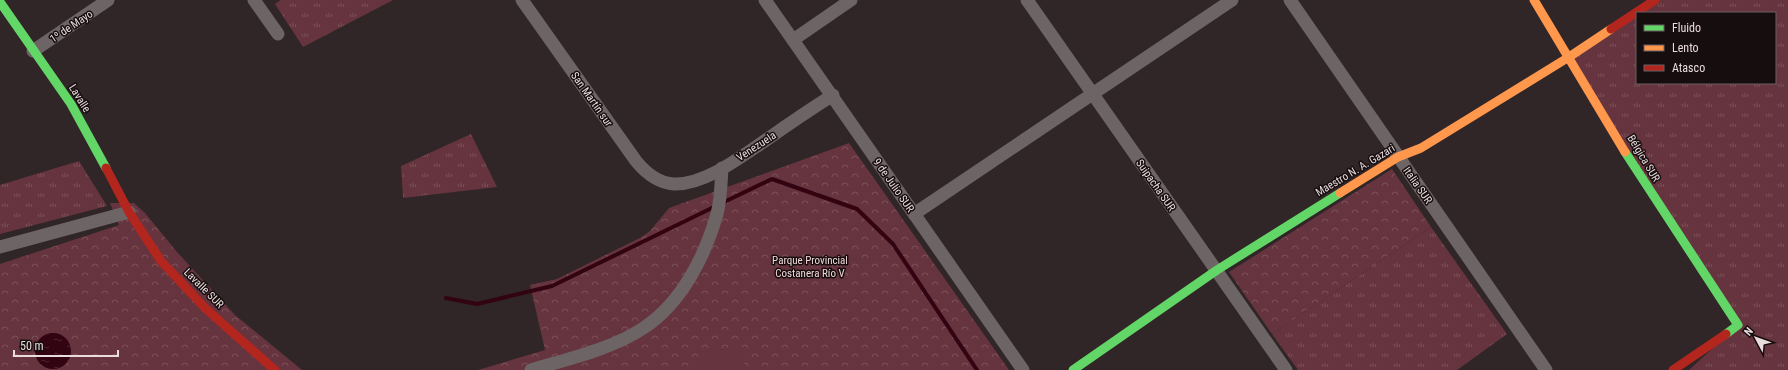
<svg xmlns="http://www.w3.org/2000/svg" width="1788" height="370" font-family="'Roboto Condensed',sans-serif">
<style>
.grass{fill:url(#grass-tufts);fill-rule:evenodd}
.park{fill:url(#park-crowns)}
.garden{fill:#66343e}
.water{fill:url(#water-ripples)}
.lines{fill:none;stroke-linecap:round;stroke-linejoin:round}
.stream{stroke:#320310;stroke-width:4}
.street{stroke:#6d6466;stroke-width:13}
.fast{stroke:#63d668;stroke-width:9}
.slow{stroke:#ff974d;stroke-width:9}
.jam{stroke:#b3261e;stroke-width:9}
.labels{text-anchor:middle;stroke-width:3;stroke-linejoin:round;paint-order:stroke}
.street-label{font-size:11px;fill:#eadbdd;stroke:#160d0e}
.park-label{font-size:11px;fill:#f1d9dc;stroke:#160d0e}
</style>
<defs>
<pattern id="grass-tufts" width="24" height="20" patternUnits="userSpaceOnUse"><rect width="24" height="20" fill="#66343e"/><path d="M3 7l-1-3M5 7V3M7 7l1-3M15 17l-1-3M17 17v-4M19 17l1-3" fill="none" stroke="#7c5159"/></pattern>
<pattern id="park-crowns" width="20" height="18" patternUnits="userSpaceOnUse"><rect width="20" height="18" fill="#66343e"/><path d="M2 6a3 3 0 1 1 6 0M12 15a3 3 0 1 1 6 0" fill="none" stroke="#7c5159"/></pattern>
<pattern id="water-ripples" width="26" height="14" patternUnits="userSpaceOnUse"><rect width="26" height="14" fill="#320310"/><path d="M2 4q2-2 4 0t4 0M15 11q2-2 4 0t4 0" fill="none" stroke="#502732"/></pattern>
</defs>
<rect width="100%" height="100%" fill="#302527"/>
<!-- grass -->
<g class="grass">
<polygon points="281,0 393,0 303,47 275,4"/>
<path d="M1655,0H1788V370H1689L1738,325L1569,57ZM1637,13H1775V83H1637Z"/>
<polygon points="471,134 497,187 403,198 401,166"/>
<polygon points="79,161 107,206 0,234 0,185"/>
<polygon points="1431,227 1507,334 1457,370 1298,370 1272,334"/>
</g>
<!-- park -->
<g class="park">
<polygon points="849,143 1009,370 478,370 545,350 530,285 557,279 640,238 650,231 669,208"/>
<polygon points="1392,169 1431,227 1272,334 1229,272"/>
<polygon points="110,203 134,203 145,213 177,252 235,315 302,370 0,370 0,264 119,225"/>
</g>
<!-- garden -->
<polygon class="garden" points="742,347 745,370 700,370 698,353"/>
<!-- water -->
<circle class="water" cx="53" cy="351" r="18"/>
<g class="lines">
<!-- stream -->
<g class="stream">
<polyline points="722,203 772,179 857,209 893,244 977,370"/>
<polyline points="446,298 477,304 552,286 716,206"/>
</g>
<!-- street -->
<g class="street">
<polyline points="254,0 278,34"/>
<path d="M522,0L636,161C645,172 657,183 674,184C706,185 743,155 769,138C790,123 811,109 833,95"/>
<polyline points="765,0 1023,370"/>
<polyline points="1027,0 1286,370"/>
<polyline points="1290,0 1546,370"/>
<polyline points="793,40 851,0"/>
<polyline points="33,51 108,0"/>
<polyline points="914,214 1232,0"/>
<polyline points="0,247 129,212"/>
<path d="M531,370C567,359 613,349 645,327C682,302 705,256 717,214C721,199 721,183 722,168"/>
</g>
<!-- fast -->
<g class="fast">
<polyline points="0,2 71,104 106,168"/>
<polyline points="1625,152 1738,325 1726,334"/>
<polyline points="1073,370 1217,270 1340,193"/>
</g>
<!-- slow -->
<g class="slow">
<polyline points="1534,0 1625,152"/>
<polyline points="1340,193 1398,157 1421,148 1569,57 1611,29"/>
</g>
<!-- jam -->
<g class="jam">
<polyline points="1611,29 1655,0"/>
<polyline points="106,168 129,212 161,261 205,308 275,370"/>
<polyline points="1673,370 1726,334"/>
</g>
</g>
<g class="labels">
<!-- street labels -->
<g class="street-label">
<text transform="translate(71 26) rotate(-34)" y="4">1º de Mayo</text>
<text transform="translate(80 98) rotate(58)" y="4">Lavalle</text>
<text transform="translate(592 99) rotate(55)" y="4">San Martín sur</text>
<text transform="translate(756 146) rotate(-33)" y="4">Venezuela</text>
<text transform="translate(1644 158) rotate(59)" y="4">Bélgica SUR</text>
<text transform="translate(1355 170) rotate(-31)" y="4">Maestro N. A. Gazari</text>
<text transform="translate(894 185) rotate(55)" y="4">9 de Julio SUR</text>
<text transform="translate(1156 185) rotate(55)" y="4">Suipacha SUR</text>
<text transform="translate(1418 185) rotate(55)" y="4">Italia SUR</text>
<text transform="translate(204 288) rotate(45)" y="4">Lavalle SUR</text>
</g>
<!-- park labels -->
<g class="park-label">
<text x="810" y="264">Parque Provincial<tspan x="810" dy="13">Costanera Río V</tspan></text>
</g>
</g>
<!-- legend -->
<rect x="1636" y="12" width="140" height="72" fill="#160d0e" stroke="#6b5f61"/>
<rect x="1644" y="25" width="20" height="6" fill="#63d668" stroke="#6b5f61"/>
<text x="1672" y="32" font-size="12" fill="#eadbdd">Fluido</text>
<rect x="1644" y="45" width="20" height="6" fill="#ff974d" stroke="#6b5f61"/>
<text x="1672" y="52" font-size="12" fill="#eadbdd">Lento</text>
<rect x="1644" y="65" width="20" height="6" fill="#b3261e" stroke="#6b5f61"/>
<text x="1672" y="72" font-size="12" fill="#eadbdd">Atasco</text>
<!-- north arrow -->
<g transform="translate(1756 338) rotate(311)" stroke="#160d0e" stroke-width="3" paint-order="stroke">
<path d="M0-3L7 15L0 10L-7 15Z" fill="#eadbdd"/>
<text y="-6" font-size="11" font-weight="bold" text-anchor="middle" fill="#eadbdd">N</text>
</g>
<!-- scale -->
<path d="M14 350v6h104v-6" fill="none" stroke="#eadbdd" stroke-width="2"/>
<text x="20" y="350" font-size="12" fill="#eadbdd" stroke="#160d0e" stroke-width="3" paint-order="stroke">50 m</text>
</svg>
